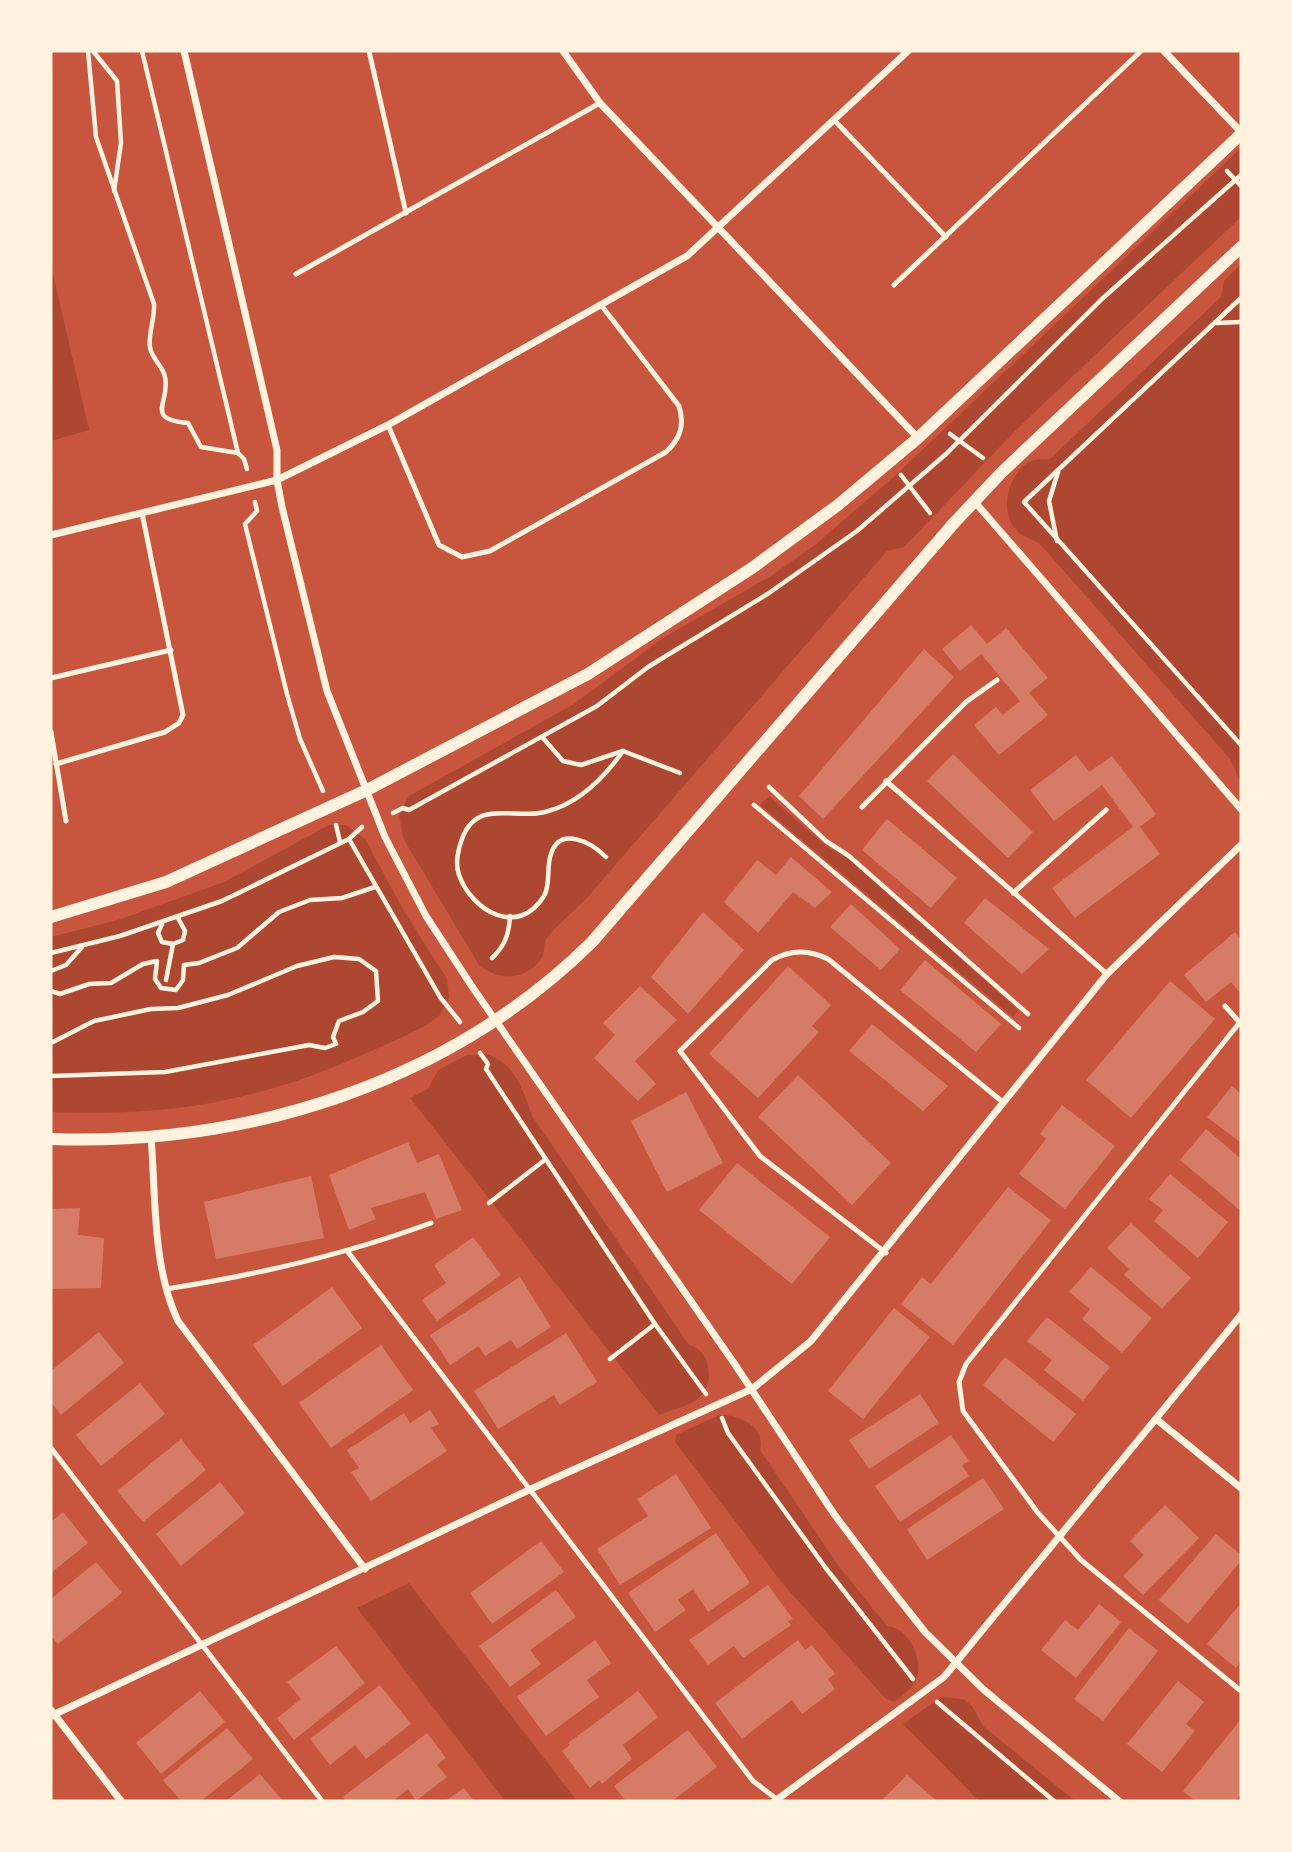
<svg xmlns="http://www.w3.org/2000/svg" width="1292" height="1852" font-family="Commissioner,sans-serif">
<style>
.green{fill:#ae4732}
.building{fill:#d67c66}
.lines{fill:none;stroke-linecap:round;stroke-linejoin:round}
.path{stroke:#fff3e0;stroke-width:4.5}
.service{stroke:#fff3e0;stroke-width:5}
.minor{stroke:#fff3e0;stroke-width:7}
.tertiary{stroke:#fff3e0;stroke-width:12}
</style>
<rect width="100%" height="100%" fill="#c8553d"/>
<!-- green -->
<g class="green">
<path d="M1241,148V217L1019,427L904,547L887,551L586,899C573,912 558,924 547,938C542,945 546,953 541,959C525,981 499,981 479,965L403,838L399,814L409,796L574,704L663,638L771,576L815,545L897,474Z"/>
<path d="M1241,264V784L1231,760L1040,544C1030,537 1021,538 1013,526C999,506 1011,466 1035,460C1041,458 1045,461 1051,458L1221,297L1224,281Z"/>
<polygon points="51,265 89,430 51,441"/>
<polygon points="769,796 826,846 850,859 1018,1010 1013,1017 760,805"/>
<path d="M329,825H346L365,839L404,911L447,979L449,998L440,1015C419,1032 389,1043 364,1054C259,1102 166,1117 51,1112V937L121,919L224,882Z"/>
<path d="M486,1054C515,1062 524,1092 532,1116L689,1345C712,1350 716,1387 696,1400C686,1407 671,1410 659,1415L410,1098L428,1089L438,1070L467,1055Z"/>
<path d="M719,1415C739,1414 766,1427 760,1450L837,1564L887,1626C908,1627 923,1658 917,1677C913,1688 903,1695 894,1702L885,1698L783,1584L675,1442L676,1435Z"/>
<polygon points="409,1583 577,1801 505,1801 357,1608"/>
<polygon points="941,1697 963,1699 972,1706 983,1726 1075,1801 979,1801 903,1724"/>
</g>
<!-- building -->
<g class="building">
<polygon points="971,625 987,644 1006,628 1048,678 1029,693 1048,715 999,755 974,725 996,707 1003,715 1020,701 981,654 960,671 942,649"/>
<polygon points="924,649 954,677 823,819 799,796"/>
<polygon points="953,754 1033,832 1008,858 927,781"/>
<polygon points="1076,755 1089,772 1112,756 1156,814 1140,827 1160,854 1075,918 1052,888 1133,827 1102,785 1054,821 1030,790"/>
<polygon points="887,819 957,878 931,908 862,850"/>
<polygon points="791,857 832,892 815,908 793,892 758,933 724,902 757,860 776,875"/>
<polygon points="985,898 1049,949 1022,974 964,923"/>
<polygon points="851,904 900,949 881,970 830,927"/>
<polygon points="703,912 744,950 688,1014 651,977"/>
<polygon points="1235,932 1241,939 1241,994 1231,982 1206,1002 1184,975"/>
<polygon points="925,960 1001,1024 976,1052 900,990"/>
<polygon points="788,966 831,1005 812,1026 819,1032 758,1098 709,1054"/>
<polygon points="1170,981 1215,1019 1131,1118 1086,1080"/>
<polygon points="640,986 677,1020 635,1061 656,1084 638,1101 594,1058 615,1035 603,1023"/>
<polygon points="872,1024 948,1086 923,1111 849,1051"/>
<polygon points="798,1075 891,1163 852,1205 758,1117"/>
<polygon points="1232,1086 1241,1094 1241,1143 1207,1117"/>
<polygon points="686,1092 723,1163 667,1192 631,1121"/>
<polygon points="1062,1105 1115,1146 1065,1209 1019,1174 1046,1139 1040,1134"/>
<polygon points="1206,1129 1241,1159 1241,1211 1180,1160"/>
<polygon points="408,1142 417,1163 439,1154 462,1210 436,1219 425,1192 371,1208 376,1219 349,1230 329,1175"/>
<polygon points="737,1163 830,1237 792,1284 699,1210"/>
<polygon points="1170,1174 1228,1222 1198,1258 1154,1221 1163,1210 1149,1199"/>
<polygon points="311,1176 324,1238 216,1259 204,1202"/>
<polygon points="1008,1187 1051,1220 953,1345 901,1304 922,1277 931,1284"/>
<polygon points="80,1208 78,1235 104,1238 101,1288 51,1289 51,1209"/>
<polygon points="1131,1223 1191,1278 1162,1309 1124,1275 1129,1269 1107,1248"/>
<polygon points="473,1237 501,1275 437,1321 422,1300 446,1283 434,1265"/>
<polygon points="1091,1267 1152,1318 1122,1353 1082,1319 1090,1309 1069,1292"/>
<polygon points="520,1277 551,1327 517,1349 511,1340 485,1356 479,1346 450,1365 430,1335"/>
<polygon points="332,1287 362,1328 283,1386 253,1345"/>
<polygon points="894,1308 930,1337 863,1419 828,1391"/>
<polygon points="1047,1317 1110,1367 1083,1401 1044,1370 1052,1360 1027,1341"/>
<polygon points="99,1332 124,1363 61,1415 51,1402 51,1371"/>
<polygon points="566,1333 597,1382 560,1405 554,1395 498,1429 474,1391"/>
<polygon points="381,1345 413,1390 331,1448 299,1403"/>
<polygon points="1005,1357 1076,1414 1053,1442 983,1385"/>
<polygon points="140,1383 165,1414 101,1466 76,1435"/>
<polygon points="920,1394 939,1423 869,1469 849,1440"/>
<polygon points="430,1410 439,1424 431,1428 447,1451 371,1501 351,1472 359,1468 347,1450 404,1413 410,1423"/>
<polygon points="951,1435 969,1461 962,1465 969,1476 900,1522 875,1486"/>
<polygon points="181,1439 206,1470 143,1522 117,1491"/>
<polygon points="676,1474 711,1528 620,1585 597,1549 648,1516 637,1499"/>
<polygon points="983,1478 1004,1509 927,1560 907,1529"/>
<polygon points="220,1482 245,1513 181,1566 156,1534"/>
<polygon points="1165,1505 1199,1538 1143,1595 1123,1576 1144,1555 1130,1541"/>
<polygon points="63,1512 88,1543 51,1573 51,1522"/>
<polygon points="716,1533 750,1583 708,1612 693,1589 678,1600 686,1610 655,1632 628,1593"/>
<polygon points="1216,1534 1241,1555 1241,1561 1188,1624 1159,1600"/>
<polygon points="541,1541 564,1572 492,1624 470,1593"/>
<polygon points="96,1562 122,1593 58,1644 51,1636 51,1599"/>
<polygon points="768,1585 793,1619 788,1621 791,1625 743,1658 734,1646 708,1665 689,1640"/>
<polygon points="556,1590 576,1617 530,1650 541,1664 510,1687 479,1646"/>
<polygon points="1241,1603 1241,1661 1236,1668 1207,1644"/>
<polygon points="1099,1604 1121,1622 1076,1678 1041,1650 1065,1620 1078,1630"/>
<polygon points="1129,1628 1158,1651 1103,1721 1074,1699"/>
<polygon points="595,1640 611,1663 587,1680 599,1697 546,1736 517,1697"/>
<polygon points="798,1640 805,1650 812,1645 835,1674 828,1679 835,1689 802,1714 792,1700 742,1739 715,1703"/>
<polygon points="336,1646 365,1683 294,1740 277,1718 301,1699 287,1682"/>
<polygon points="1178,1681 1204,1702 1186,1724 1195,1731 1162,1772 1127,1744"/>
<polygon points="380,1685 411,1724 366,1759 355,1745 330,1765 310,1739"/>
<polygon points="200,1691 225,1722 161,1774 136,1743"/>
<polygon points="638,1691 658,1717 623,1745 632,1759 602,1784 599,1780 590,1788 562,1751 570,1745 568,1743"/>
<polygon points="1241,1719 1241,1794 1235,1801 1195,1801 1183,1791"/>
<polygon points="227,1728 253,1759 201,1801 181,1801 163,1780"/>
<polygon points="688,1730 717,1767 672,1801 626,1801 614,1786"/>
<polygon points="427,1733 446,1758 437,1765 447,1777 416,1801 408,1789 393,1801 346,1801 343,1797"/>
<polygon points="260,1774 283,1801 226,1801"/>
<polygon points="907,1775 937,1801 881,1801"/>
<polygon points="464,1788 474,1801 445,1801"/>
</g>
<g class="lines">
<!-- path -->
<g class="path">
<path d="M88,51L96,137L154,304C155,318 148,334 150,347C151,358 163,366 165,377C171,402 143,419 188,423L201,447L238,453"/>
<polyline points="93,51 117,81 121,143 114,191"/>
<polyline points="142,51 238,453 244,459 247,469"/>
<polyline points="1227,171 1241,186"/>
<polyline points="1241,298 1024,502 1241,745"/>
<polyline points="1216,323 1241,322"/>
<polyline points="950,434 983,458"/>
<polyline points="901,475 930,513"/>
<polyline points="255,502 257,511 245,524 287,694 300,739 323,791"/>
<polyline points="1057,541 1049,501 1058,472"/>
<polyline points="543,738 563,761 581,765 623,751 680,773"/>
<polyline points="769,787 826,841 849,856 1028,1014"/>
<polyline points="754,805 1019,1028"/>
<polyline points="393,813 403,808 409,810 597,706 648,667 769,593 857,531 946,454 1103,298 1241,175"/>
<polyline points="336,825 340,842"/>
<polyline points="349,839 440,997 460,1022"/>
<path d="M606,857C592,843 560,825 551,854C546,867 551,884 544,896C518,938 472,911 459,875C455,864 458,849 462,839C477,798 514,820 545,812C578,804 604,778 623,751"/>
<polyline points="162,924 158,933 162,942 173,944 183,940 185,931 178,918"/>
<polyline points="51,953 120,936 222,901 349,839 362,827"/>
<path d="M492,958C505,946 509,934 510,916"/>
<polyline points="51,971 66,965 82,947"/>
<polyline points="166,980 173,944"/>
<polyline points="51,991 60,994 89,984 111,983 143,964 157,961 155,979 161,988 176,990 183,980 184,965 199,963 237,948 279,912 310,900 342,898 375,887"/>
<polyline points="51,1043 94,1021 151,1009 178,1008 228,995 297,966 334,957 359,959 376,971 378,1001 363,1012 339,1021 333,1037 336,1044 325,1048 309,1045 165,1072 51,1076"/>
<polyline points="480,1053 488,1064 486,1069 655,1324 706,1394"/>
<polyline points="489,1203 546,1159"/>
<polyline points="610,1359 655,1324"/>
<polyline points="722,1418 728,1433 825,1567 913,1679"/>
<polyline points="937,1702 1054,1801"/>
</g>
<!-- service -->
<g class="service">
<polyline points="369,51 406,213"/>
<polyline points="834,120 946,237"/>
<polyline points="296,274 600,103"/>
<polyline points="894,285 1141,51"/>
<path d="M388,425L439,545L462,557L490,551L666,452C680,439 685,425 679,406L601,305"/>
<polyline points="51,678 171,650"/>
<polyline points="51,732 66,821"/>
<polyline points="56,764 165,732 179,723 183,715 142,513"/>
<polyline points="886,781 1107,974"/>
<polyline points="862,807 966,702 997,680"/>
<polyline points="1013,893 1106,810"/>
<polyline points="1225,1006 1241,1024"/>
<polyline points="1240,1022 966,1364 959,1382 963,1411 1038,1513 1081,1560 1241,1691"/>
<polyline points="348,1252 753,1781 779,1801"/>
<path d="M886,1253L760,1156L680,1051L772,960C792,949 809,950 828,959L1004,1103"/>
<path d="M166,1289C257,1275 344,1255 431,1223"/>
<polyline points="51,1448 322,1801"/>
</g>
<!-- minor -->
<g class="minor">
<polyline points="184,51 277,450 277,480 282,507 327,691 385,837 426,916 473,988 734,1363 834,1514 880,1575 925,1632 984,1690 1119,1801"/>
<polyline points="563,51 600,103 918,438"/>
<polyline points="1164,51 1241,132"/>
<polyline points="974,501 1241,809"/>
<polyline points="51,535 277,480 388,425 687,256 908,51"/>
<path d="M151,1137C156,1197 152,1266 178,1321L365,1569"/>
<polyline points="1156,1419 1241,1488"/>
<polyline points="51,1710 121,1801"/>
<polyline points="51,1716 531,1489 752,1389 811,1341 1107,974 1241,845"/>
<polyline points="775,1801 944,1677 1241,1315"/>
</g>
<!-- tertiary -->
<g class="tertiary">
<polyline points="51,917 166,882 367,790 588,674 752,568 838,505 918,438 1241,134"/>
<path d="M51,1139C249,1146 449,1083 592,942L954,523L1002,472L1241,247"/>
</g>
</g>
<!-- border -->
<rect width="1292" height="1852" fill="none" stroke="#fff3e0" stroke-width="105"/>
</svg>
